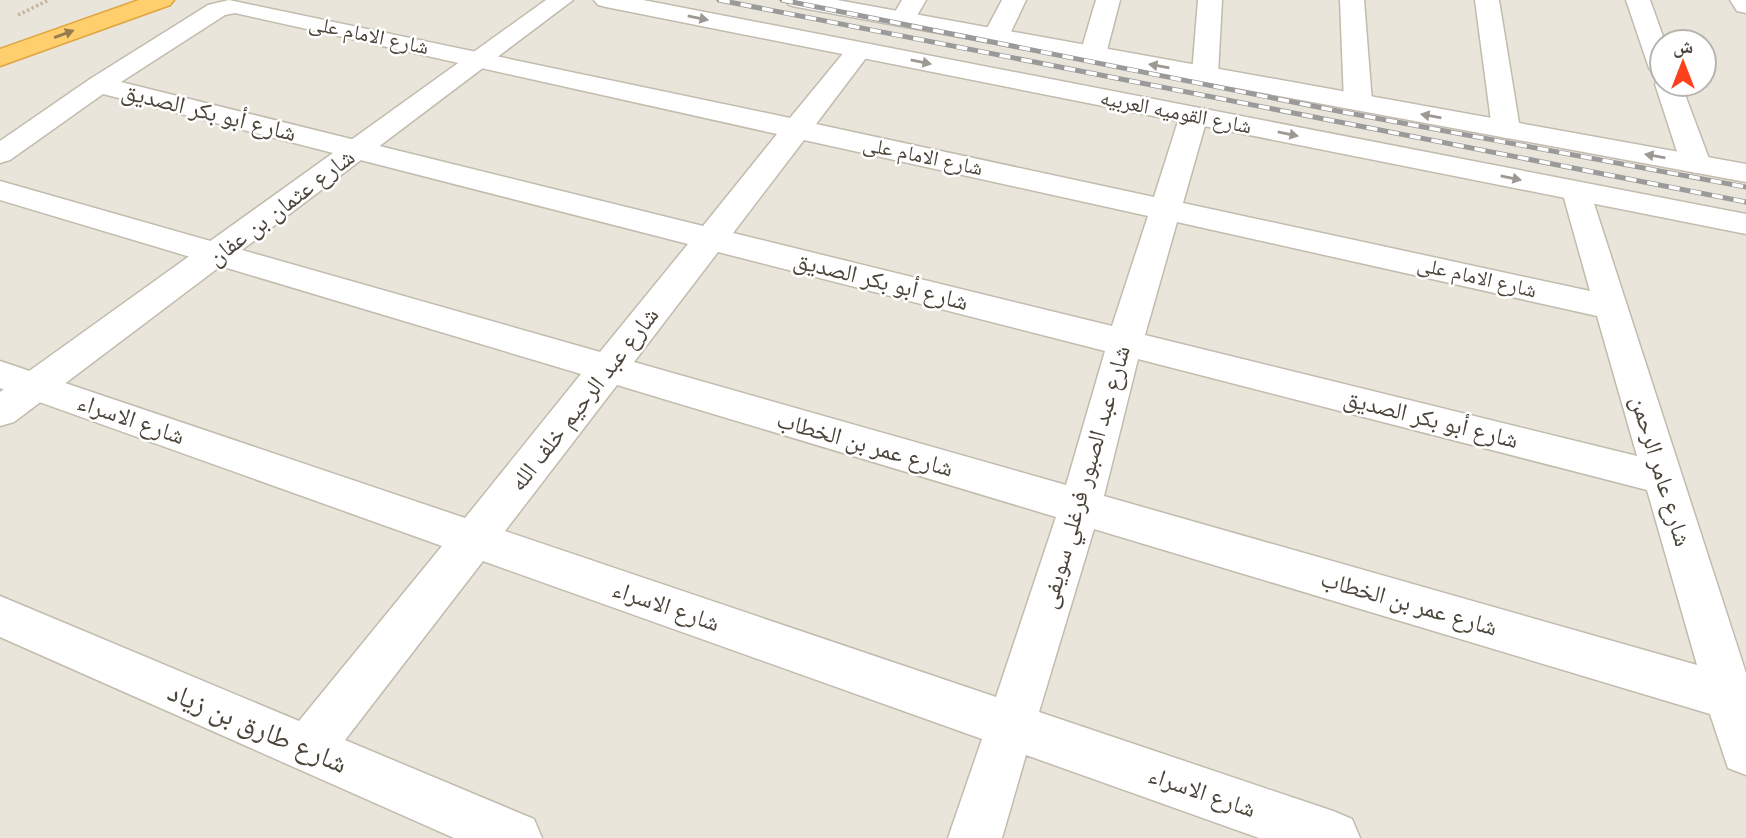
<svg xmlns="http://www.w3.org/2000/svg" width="1746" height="838" font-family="Roboto,'Noto Naskh Arabic',sans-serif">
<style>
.residential{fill:#eae5da;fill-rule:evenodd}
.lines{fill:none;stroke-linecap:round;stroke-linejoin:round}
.minor-casing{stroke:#c2bbae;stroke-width:3}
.tertiary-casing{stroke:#c2bbae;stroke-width:3}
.motorway-casing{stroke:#e0a43c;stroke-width:3}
.path{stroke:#c4b79f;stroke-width:3.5;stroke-dasharray:2.5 2.5;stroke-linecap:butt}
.minor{fill:#fff;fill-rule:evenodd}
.tertiary{fill:#fff;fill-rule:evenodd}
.motorway{fill:#ffcf6e;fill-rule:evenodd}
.rail-casing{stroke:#9a9a9a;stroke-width:5}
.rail{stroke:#fff;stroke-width:3.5;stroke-dasharray:11;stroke-linecap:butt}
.oneway{fill:#9c9892}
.oneway2{fill:#937c4e}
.labels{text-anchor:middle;stroke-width:5;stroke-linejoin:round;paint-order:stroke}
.far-street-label{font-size:21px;fill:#4b4439;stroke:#fff}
.street-label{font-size:24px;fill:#4b4439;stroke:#fff}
.near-street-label{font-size:28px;fill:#4b4439;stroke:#fff}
</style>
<rect width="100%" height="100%" fill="#f6f3ec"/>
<!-- residential -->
<path class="residential" d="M0,0H1746V838H0ZM1662,42H1704V84H1662Z"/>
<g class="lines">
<!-- minor casing -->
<g class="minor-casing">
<g id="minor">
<path d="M229,0L790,118L850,45H868L872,50L816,124L1154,197L1180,115L1184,109L1194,107L1204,109L1208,115L1183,203L1590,291L1562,191L1566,185L1577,182L1588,185L1746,673V775L1728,768L1710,714L1094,529L1039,712L1333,811L1352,819L1360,838H1259L1026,755L1002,838H948L982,739L483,561L345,740L534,819L542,838H454L0,637V596L299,721L442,546L0,388V361L465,518L581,374L0,200V181L600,352L688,244L103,94L10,160L0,163V141L90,79L208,5ZM235,13L777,134L703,226L121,82L225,15ZM804,140L1148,216L1112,326L733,233ZM1177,222L1597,316L1637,456L1145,335ZM718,252L1105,351L1066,485L634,362ZM1138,359L1647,490L1697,665L1104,496ZM617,385L1056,517L996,697L505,531Z"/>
<polygon points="902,0 926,0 912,24 894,24 891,19"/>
<polygon points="1002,0 1026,0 1009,36 1005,41 987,41 983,36"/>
<polygon points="1096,0 1120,0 1106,54 1102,59 1084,59 1080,54"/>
<polygon points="1198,0 1222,0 1218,74 1214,80 1196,80 1192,74"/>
<polygon points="1340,0 1364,0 1372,102 1368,108 1348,108 1344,102"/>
<polygon points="1475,0 1499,0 1520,129 1516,135 1506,138 1496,135 1492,129"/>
<polygon points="1626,0 1650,0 1665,42 1662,42 1662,76 1653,74 1649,68"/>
<polygon points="1730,0 1746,0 1746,13 1737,11"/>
<polygon points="1662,77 1662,84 1681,84 1711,164 1706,170 1696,173 1686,170 1681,164 1655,84"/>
</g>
</g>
<!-- tertiary casing -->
<g class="tertiary-casing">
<g id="tertiary">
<polygon points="546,0 573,0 14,422 0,426 0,392"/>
<polygon points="594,0 643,0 1746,214 1746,234 606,7 598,5"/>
<polygon points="785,0 837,0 1746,164 1746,182 797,7 789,5"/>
</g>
</g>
<!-- motorway casing -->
<g class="motorway-casing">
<polygon id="motorway" points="139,0 174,0 170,5 0,66 0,49"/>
</g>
<!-- path -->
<polyline class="path" points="18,15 49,0"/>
<!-- minor -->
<use href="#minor" class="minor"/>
<!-- tertiary -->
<use href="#tertiary" class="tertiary"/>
<!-- motorway -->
<use href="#motorway" class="motorway"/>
<!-- rail casing -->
<g class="rail-casing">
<g id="rail">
<polyline points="719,0 1746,202"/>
<polyline points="782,0 1343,112 1746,187"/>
</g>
</g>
<!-- rail -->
<use href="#rail" class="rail"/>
</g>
<!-- one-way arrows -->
<defs><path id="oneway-solid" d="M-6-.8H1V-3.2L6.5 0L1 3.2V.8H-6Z" transform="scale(1.75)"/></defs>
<g class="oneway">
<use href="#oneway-solid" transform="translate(698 18) rotate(11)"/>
<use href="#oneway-solid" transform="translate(921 62) rotate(11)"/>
<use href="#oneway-solid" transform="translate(1159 66) rotate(-170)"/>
<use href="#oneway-solid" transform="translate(1431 116) rotate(-170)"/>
<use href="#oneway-solid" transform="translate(1288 134) rotate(11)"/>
<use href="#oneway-solid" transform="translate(1655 156) rotate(-170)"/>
<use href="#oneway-solid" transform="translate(1511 178) rotate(11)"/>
</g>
<use class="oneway2" href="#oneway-solid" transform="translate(64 34) rotate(-20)"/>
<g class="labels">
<!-- far-street labels -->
<g class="far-street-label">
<text transform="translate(369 35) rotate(12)" y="7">شارع الامام على</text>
<text transform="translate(1176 112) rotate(11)" y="7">شارع القوميه العربيه</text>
<text transform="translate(923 156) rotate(12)" y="7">شارع الامام على</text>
<text transform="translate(1477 277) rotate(13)" y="7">شارع الامام على</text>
</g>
<!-- street labels -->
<g class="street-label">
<text transform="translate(209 112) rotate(14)" y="8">شارع أبو بكر الصديق</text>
<text transform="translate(281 207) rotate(-37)" y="8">شارع عثمان بن عفان</text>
<text transform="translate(881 281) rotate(14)" y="8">شارع أبو بكر الصديق</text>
<text transform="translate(584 399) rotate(-52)" y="8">شارع عبد الرحيم خلف الله</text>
<text transform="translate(131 419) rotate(19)" y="8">شارع الاسراء</text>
<text transform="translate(1431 419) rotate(14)" y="8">شارع أبو بكر الصديق</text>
<text transform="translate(865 444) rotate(16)" y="8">شارع عمر بن الخطاب</text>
<text transform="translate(1661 471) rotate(73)" y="8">شارع عامر الرحمن</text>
<text transform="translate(1085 477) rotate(-74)" y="8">شارع عبد الصبور فرغلي سويفى</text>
<text transform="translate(1409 603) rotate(16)" y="8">شارع عمر بن الخطاب</text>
<text transform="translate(666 606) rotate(19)" y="8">شارع الاسراء</text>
<text transform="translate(1202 792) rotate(19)" y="8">شارع الاسراء</text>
</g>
<!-- near-street labels -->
<g class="near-street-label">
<text transform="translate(258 727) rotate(23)" y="10">شارع طارق بن زياد</text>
</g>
</g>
<!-- north arrow -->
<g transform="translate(1683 63)"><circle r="33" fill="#ffffff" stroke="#b7b4b0" stroke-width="2"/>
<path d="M0-5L12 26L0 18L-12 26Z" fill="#fc3f1d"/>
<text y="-10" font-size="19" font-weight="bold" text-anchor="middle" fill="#4b4439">ش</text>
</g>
</svg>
